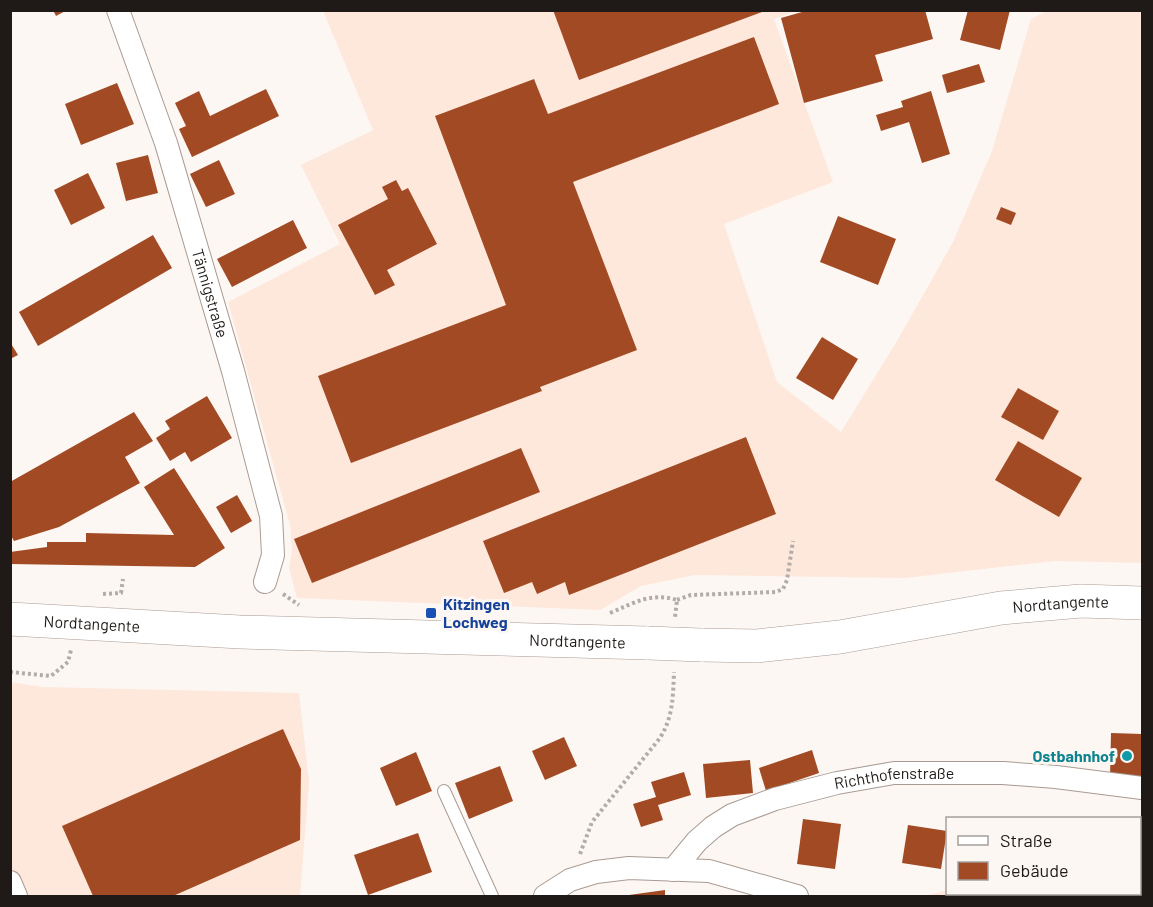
<svg xmlns="http://www.w3.org/2000/svg" width="1153" height="907" font-family="Barlow,sans-serif">
<style>
.built{fill:#fee8db}
.building{fill:#a14a23}
.lines{fill:none;stroke-linecap:round;stroke-linejoin:round}
.service-casing{stroke:#a89b93;stroke-width:14}
.minor-casing{stroke:#a89b93;stroke-width:24}
.secondary-casing{stroke:#a89b93;stroke-width:34}
.path{stroke:#b2adaa;stroke-width:4;stroke-dasharray:3 3;stroke-linecap:butt}
.service{stroke:#fff;stroke-width:12}
.minor{stroke:#fff;stroke-width:22}
.secondary{stroke:#fff;stroke-width:33}
.secondary-bridge-casing{stroke:#a89b93;stroke-width:34;stroke-linecap:butt}
.secondary-bridge{stroke:#fff;stroke-width:33}
.transit-dot{fill:#1a4fb4;stroke:#fdf7f4;stroke-width:2}
.culture-dot{fill:#0f9aa8;stroke:#fdf7f4;stroke-width:2}
.labels{text-anchor:middle;stroke-width:6;stroke-linejoin:round;paint-order:stroke}
.street-label{font-size:16px;fill:#1f1a17;stroke:#fdf7f4}
.transit-label{font-size:16px;font-weight:bold;fill:#164399;stroke:#fdf7f4;text-anchor:start}
.culture-label{font-size:16px;font-weight:bold;fill:#0d838f;stroke:#fdf7f4;text-anchor:end}
</style>
<rect width="100%" height="100%" fill="#fdf7f4"/>
<!-- built -->
<g class="built">
<polygon points="323,11 797,11 774,19 833,182 724,224 777,382 841,432 897,341 953,242 992,151 1031,19 1047,11 1142,11 1142,563 1054,561 905,578 695,575 641,586 600,610 297,598 289,568 292,552 290,525 228,302 340,244 301,165 373,130"/>
<polygon points="10,682 43,687 299,693 309,782 300,896 11,896"/>
<polygon points="1140,836 1142,836 1142,896 925,896 947,890 948,894 1140,894"/>
</g>
<!-- building -->
<g class="building">
<polygon points="53,10 67,10 56,16"/>
<polygon points="553,10 765,10 765,11 579,80"/>
<polygon points="809,10 925,10 933,39 875,55 883,81 804,103 781,18"/>
<polygon points="968,10 1010,10 1000,50 960,40"/>
<polygon points="754,37 779,104 573,182 637,350 540,387 542,391 351,463 318,376 506,305 435,116 534,79 548,114"/>
<polygon points="979,64 985,82 947,93 942,75"/>
<polygon points="117,83 134,124 81,145 65,104"/>
<polygon points="266,89 279,116 192,157 179,129 186,126 175,103 199,91 210,116"/>
<polygon points="931,91 950,154 922,163 909,122 881,131 876,115 903,107 901,101"/>
<polygon points="148,155 158,193 126,201 116,163"/>
<polygon points="219,160 235,194 206,207 190,174"/>
<polygon points="88,173 105,208 71,225 54,190"/>
<polygon points="396,180 402,191 408,188 437,244 387,270 395,285 375,295 338,225 388,199 382,187"/>
<polygon points="1001,207 1016,213 1011,225 996,219"/>
<polygon points="838,216 896,239 878,285 820,262"/>
<polygon points="293,220 307,248 232,287 217,259"/>
<polygon points="153,235 172,268 38,346 19,312"/>
<polygon points="822,337 858,359 833,400 796,378"/>
<polygon points="10,342 18,355 10,359"/>
<polygon points="1018,388 1059,411 1043,440 1001,417"/>
<polygon points="207,396 232,438 191,462 185,452 170,461 156,438 170,429 165,421"/>
<polygon points="134,412 153,441 125,457 140,483 59,527 14,541 10,534 10,482"/>
<polygon points="746,437 776,514 569,595 565,582 537,594 532,582 504,593 483,541"/>
<polygon points="1018,441 1082,478 1059,517 995,480"/>
<polygon points="521,448 540,492 312,583 294,539"/>
<polygon points="174,468 225,548 195,567 10,564 10,552 47,547 47,542 86,542 86,533 174,535 144,487"/>
<polygon points="237,495 252,521 231,533 216,507"/>
<polygon points="283,729 301,769 300,840 173,896 93,896 62,826"/>
<polygon points="1111,733 1142,734 1142,779 1110,778"/>
<polygon points="564,737 577,766 545,780 532,751"/>
<polygon points="812,750 819,773 766,791 759,768"/>
<polygon points="416,752 432,791 396,806 380,768"/>
<polygon points="750,760 753,793 706,798 703,764"/>
<polygon points="500,766 513,801 469,819 455,783"/>
<polygon points="684,772 691,795 658,805 663,820 641,827 633,804 656,797 651,782"/>
<polygon points="803,819 841,824 835,869 797,864"/>
<polygon points="908,825 947,831 941,869 902,863"/>
<polygon points="418,833 432,872 368,895 354,855"/>
<polygon points="665,890 665,896 629,896 629,895"/>
</g>
<g class="lines">
<!-- service casing -->
<g class="service-casing">
<polyline id="service" points="444,791 492,896"/>
</g>
<!-- minor casing -->
<g class="minor-casing">
<g id="minor">
<path id="s1" d="M118,10L166,143L233,371L271,516L273,555L265,582"/>
<path id="s2" d="M673,870L697,841L713,827L732,815L775,799L837,783L894,773H1003L1056,777L1142,788"/>
<polyline points="10,882 16,896"/>
<polyline points="545,896 570,880 596,872 629,868 709,871 797,896"/>
</g>
</g>
<!-- secondary casing -->
<g class="secondary-casing">
<g id="secondary">
<path id="s3" d="M10,619L240,632L648,643"/>
<path id="s4" d="M701,645L757,646L840,637L1001,608L1081,601L1142,603"/>
</g>
</g>
<!-- path -->
<g class="path">
<polyline points="103,594 121,593 123,579"/>
<polyline points="283,594 299,605"/>
<polyline points="677,600 691,595 776,592 783,589 787,580 793,541"/>
<path d="M610,613C634,603 650,592 677,600L675,617"/>
<polyline points="10,672 51,676 68,662 71,650"/>
<path d="M580,854L592,822L660,738C673,717 673,697 674,672"/>
</g>
<!-- service -->
<use href="#service" class="service"/>
<!-- minor -->
<use href="#minor" class="minor"/>
<!-- secondary -->
<use href="#secondary" class="secondary"/>
<!-- secondary-bridge casing -->
<g class="secondary-bridge-casing">
<polyline id="secondary-bridge" points="648,643 701,645"/>
</g>
<!-- secondary-bridge -->
<use href="#secondary-bridge" class="secondary-bridge"/>
</g>
<!-- markers -->
<rect class="transit-dot" x="425" y="607" width="12" height="12" rx="3"/>
<circle class="culture-dot" cx="1127" cy="756" r="6"/>
<g class="labels">
<!-- street labels -->
<g class="street-label">
<text dy="6" stroke="none"><textPath href="#s1" startOffset="298">Tännigstraße</textPath></text>
<text dy="6" stroke="none"><textPath href="#s4" startOffset="363">Nordtangente</textPath></text>
<text dy="6" stroke="none"><textPath href="#s3" startOffset="82">Nordtangente</textPath></text>
<text dy="6" stroke="none"><textPath href="#s3" startOffset="568">Nordtangente</textPath></text>
<text dy="6" stroke="none"><textPath href="#s2" startOffset="249">Richthofenstraße</textPath></text>
</g>
<!-- transit labels -->
<g class="transit-label">
<text x="443" y="610">Kitzingen<tspan x="443" dy="18">Lochweg</tspan></text>
</g>
<!-- culture labels -->
<g class="culture-label">
<text x="1115" y="762">Ostbahnhof</text>
</g>
</g>
<!-- border -->
<rect width="1153" height="907" fill="none" stroke="#1f1a17" stroke-width="24"/>
<!-- legend -->
<rect x="946" y="817" width="195" height="78" fill="#fdf7f4" stroke="#a49f9c" stroke-width="1.5"/>
<rect x="958" y="836" width="30" height="9" fill="#ffffff" stroke="#a49f9c" stroke-width="1.5"/>
<text x="1000" y="847" font-size="18" fill="#1f1a17">Straße</text>
<rect x="958" y="862" width="30" height="18" fill="#a14a23" stroke="#a49f9c" stroke-width="1.5"/>
<text x="1000" y="877" font-size="18" fill="#1f1a17">Gebäude</text>
</svg>
